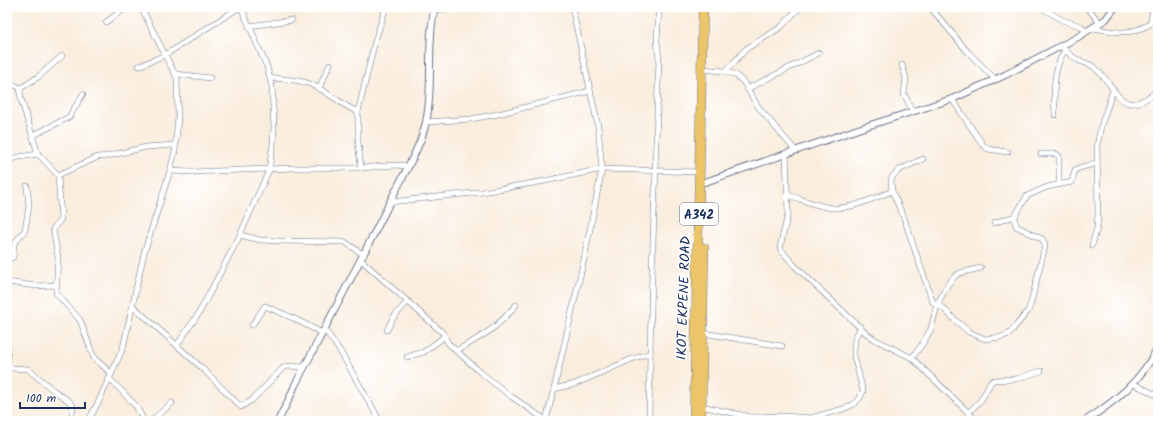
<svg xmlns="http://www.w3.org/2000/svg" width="1165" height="428" font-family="Kalam,sans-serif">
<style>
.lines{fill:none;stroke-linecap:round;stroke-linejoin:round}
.minor-casing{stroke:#69728a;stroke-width:6}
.tertiary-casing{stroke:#69728a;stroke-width:8}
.trunk-casing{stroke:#69728a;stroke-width:10}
.minor{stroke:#fff;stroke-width:5}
.tertiary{stroke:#fff;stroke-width:6}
.trunk{stroke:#ecc569;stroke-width:9}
.labels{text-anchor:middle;stroke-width:3;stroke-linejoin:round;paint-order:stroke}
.shield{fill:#fff;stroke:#5f6d8e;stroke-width:1}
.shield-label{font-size:13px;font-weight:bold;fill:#1b2f5e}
.street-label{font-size:14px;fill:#1b2f5e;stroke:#fff}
</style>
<rect width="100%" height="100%" fill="#fff"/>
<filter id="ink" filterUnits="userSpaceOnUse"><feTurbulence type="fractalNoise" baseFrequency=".025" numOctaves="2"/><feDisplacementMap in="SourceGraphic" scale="8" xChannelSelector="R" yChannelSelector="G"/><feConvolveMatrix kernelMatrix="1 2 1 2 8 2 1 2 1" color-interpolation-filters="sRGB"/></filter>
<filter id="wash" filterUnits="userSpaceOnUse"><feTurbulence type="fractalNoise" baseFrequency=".012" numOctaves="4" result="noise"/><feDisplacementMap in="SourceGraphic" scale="16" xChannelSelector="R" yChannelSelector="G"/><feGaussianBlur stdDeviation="0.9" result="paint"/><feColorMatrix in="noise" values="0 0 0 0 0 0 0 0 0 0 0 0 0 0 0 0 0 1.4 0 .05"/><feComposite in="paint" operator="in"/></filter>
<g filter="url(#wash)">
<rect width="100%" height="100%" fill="#f9eddd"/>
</g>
<g filter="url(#ink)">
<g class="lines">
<!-- minor casing -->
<g class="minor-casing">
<g id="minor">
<polyline points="428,7 434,11"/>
<polyline points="930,7 968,52 995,79"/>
<polyline points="1041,7 1062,20 1081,26 1086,32"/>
<polyline points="1087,7 1100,23"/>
<polyline points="106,22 127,7"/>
<polyline points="249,26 292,20"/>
<path d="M1093,28C1117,32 1128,36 1150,24L1153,10"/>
<path d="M1061,46C1067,52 1073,58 1080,61C1085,63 1090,64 1094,67C1118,87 1120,123 1158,90"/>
<polyline points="62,56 38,77 21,88 20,92 21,99 38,154 58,175 61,219 53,229 58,257 56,293 80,320 94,358 112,374"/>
<polyline points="902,65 906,78 904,94 913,112"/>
<polyline points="139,66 165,55 240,7"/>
<polyline points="702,69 723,71 736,75 744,83 759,108 795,150"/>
<polyline points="726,71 746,49 781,27 800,7"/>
<polyline points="176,74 210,78"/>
<path d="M270,78C283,79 298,79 310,84C328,91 341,105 358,112"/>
<polyline points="7,82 21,88"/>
<polyline points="319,88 330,64"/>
<polyline points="747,89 819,53"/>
<polyline points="952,99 983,145 988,149 1008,152"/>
<path d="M1055,115C1054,91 1052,71 1065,50"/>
<polyline points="426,122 471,119 498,114 590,91"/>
<polyline points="32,136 69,117 83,94"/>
<polyline points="786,153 788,214 780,247 781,250 795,266 867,334 876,340 912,358 977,421"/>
<polyline points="1041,154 1056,154 1059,156 1059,184"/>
<polyline points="923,159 899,170 892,177 891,182 892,191 904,218 932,300 934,303 944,309 956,321 969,332 985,339 1001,337 1009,334 1028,311 1031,303 1045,246 1044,242 1042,239 1016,226 1015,221 1015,216"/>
<polyline points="7,161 19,157 38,154"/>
<polyline points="361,168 358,142 358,112 375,41 386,7"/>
<polyline points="655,169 659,59 657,41 659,7"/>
<polyline points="170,171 192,172 294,168 361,168 396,165 408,166"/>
<polyline points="58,175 98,157 108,156 146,147 175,145"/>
<path d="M788,195C801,199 820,207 833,208C851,209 875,198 892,191"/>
<polyline points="390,202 482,192 545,181 602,169 700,172"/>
<polyline points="994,223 1015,216 1027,196 1047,187 1072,182 1075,170 1079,168 1097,163"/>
<polyline points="240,235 260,240 281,241 345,242 364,255"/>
<polyline points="1092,245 1097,228 1098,215 1097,146 1101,126 1113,90"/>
<polyline points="7,260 13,257 14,244 25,230 29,206 27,186"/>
<polyline points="361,260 443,333 448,343 480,372 512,397 547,421"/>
<polyline points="7,282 36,286 56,285"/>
<polyline points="133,306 203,369 241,407 252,400 283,368 286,366 304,367"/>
<polyline points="252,325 265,306 293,318 322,333"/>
<polyline points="325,330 340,351 380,421"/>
<polyline points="387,330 393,318 408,301"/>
<polyline points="703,333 782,346"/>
<polyline points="7,340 8,365 11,368 28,369 53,390 69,401 73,406 71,421"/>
<polyline points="177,345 199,313 217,279 240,235 269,170 273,144 274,128 272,87 267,67 241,7"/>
<path d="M456,351C483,336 496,329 516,305"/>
<polyline points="407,357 424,352 445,336"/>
<polyline points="912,358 923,343 931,329 937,305 948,284 954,277 960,273 981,268"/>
<polyline points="110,379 136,406 144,421"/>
<polyline points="1134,384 1158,396"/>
<polyline points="554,389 575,384 632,359 650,353"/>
<polyline points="701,406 751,417 784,416 811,418 843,409 854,404 860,398 863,391 854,356 854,350 855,338 861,327"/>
<polyline points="968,413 981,400 991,382 994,380 1016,379 1041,371"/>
<polyline points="546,420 554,389 584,259 602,169 598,126 572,7"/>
<polyline points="88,421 98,403 123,348 144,253 170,171 175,151 178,117 177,78 165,55 141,7"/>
<polyline points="151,421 172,403"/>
<path d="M649,421C650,337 652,253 656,169"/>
</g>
</g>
<!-- tertiary casing -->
<g class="tertiary-casing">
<g id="tertiary">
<polyline points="705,182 858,129 952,99 1005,75 1078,37 1106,19 1115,7"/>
<path d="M278,421L291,395L295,385C327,324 359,264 390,202C401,179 421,147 426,122C434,86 426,48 434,11L436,8L452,7"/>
<path d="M1085,421C1116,401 1142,380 1158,347"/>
</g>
</g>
<!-- trunk casing -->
<g class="trunk-casing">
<g id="trunk">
<polyline points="694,421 703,7"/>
<polyline points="701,421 704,248"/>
</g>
</g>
<!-- minor -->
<use href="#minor" class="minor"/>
<!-- tertiary -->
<use href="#tertiary" class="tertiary"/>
<!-- trunk -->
<use href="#trunk" class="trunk"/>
</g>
</g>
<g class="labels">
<!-- shield labels -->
<rect class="shield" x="680" y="203" width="38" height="22" rx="3"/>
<g class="shield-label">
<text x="699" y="219">A342</text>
</g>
<!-- street labels -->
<g class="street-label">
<text transform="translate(683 298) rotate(-88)" y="5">IKOT EKPENE ROAD</text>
</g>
</g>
<!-- margin -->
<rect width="1165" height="428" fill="none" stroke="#fff" stroke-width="24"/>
<!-- scale -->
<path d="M20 402v6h65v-6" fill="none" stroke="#1b2f5e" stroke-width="2"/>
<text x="26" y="402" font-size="12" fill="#1b2f5e" stroke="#ffffff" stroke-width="3" paint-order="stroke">100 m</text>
</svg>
